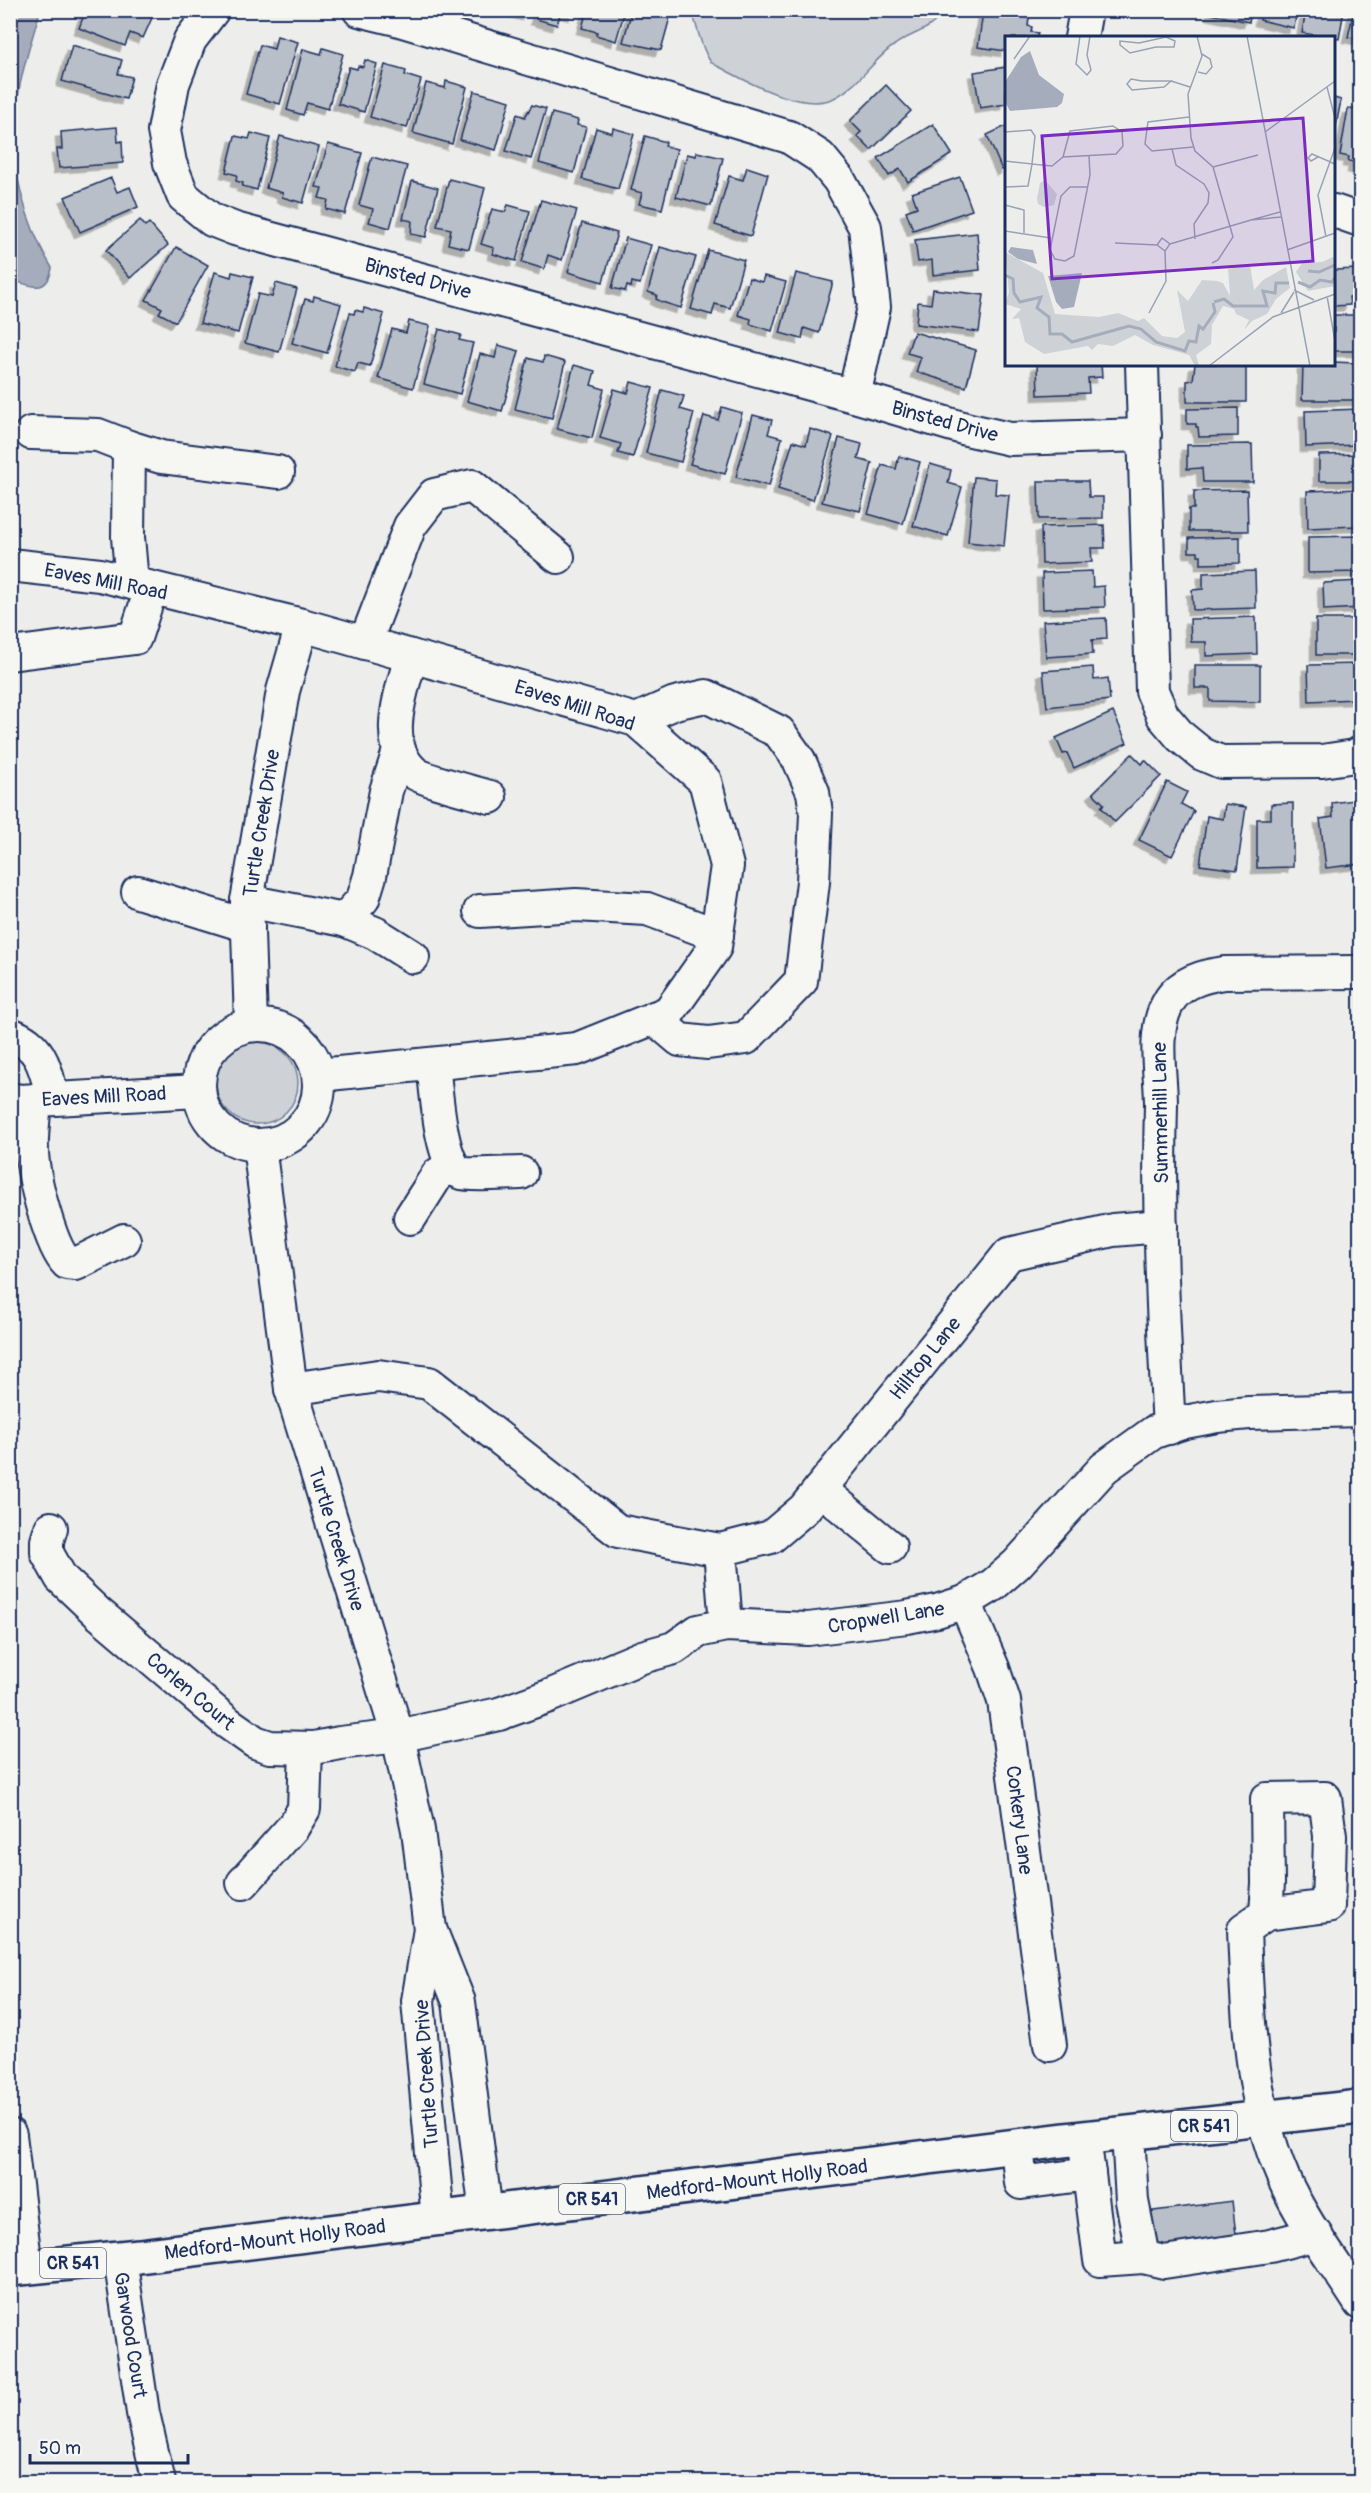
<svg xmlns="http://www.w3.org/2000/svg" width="1371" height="2493" font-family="Pangolin,sans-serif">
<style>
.green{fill:#ced2d7;stroke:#74809a;stroke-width:1.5}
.water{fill:#a5acbc;stroke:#6e7a96;stroke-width:1.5}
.building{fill:#b9bfc8;stroke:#1b2f5e;stroke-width:1.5;filter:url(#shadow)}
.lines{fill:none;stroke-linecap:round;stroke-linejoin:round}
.minor-casing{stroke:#1b2f5e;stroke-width:36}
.major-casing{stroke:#1b2f5e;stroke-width:38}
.minor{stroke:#f6f6f2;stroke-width:32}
.major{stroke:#f6f6f2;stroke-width:33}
.labels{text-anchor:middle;stroke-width:5;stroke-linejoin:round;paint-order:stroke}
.shield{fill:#f6f6f2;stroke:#5d6b8a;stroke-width:1.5}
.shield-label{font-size:18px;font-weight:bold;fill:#1b2f5e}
.street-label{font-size:20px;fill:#1b2f5e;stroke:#f6f6f2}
.inset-river{fill:none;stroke:#a5acbc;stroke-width:3}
.inset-road{fill:none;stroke:#99a2b3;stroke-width:1.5}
.view{fill:#7b2cbf;fill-opacity:0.15;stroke:#7b2cbf;stroke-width:3}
.inset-edge{fill:none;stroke:#1b2f5e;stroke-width:3}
</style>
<defs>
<filter id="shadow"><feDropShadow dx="-5.5" dy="5.5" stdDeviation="0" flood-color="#0004"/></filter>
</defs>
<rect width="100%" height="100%" fill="#edeeec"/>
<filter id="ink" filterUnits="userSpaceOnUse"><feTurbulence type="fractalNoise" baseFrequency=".0167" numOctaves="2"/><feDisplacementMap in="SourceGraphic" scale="12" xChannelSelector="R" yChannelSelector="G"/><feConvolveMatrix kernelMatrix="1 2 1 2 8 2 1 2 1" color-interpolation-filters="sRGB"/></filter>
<g filter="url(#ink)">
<!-- green -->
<g class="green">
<path d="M692,11V10L943,11C932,31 913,32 896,44C873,59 859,86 834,98C805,112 753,85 727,71C723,68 715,66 711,62C702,52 696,23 692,11Z"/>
<circle cx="257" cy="1083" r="41"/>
</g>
<!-- water -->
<path class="water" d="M10,11H40C30,46 18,82 15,118C10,170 26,224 52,268C47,296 30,285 11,280Z"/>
<!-- building -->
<g class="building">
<polygon points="86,10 134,10 152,18 143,38 130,33 125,46 79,28"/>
<polygon points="509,10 528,10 527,15"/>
<polygon points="538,10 575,10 574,15 561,11 557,25 536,19"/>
<polygon points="587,10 625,10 616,41 596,35 597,32 582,28"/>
<polygon points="632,10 672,10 661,50 623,42"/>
<polygon points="1212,10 1252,10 1249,22 1211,14"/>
<polygon points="1262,10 1297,10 1294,28 1260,20"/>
<polygon points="1306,10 1344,10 1339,39 1302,33"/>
<polygon points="1354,10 1360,10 1360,39 1348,37"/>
<polygon points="983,12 1029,18 1028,26 1032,27 1031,32 1038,33 1037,38 1006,38 1006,51 978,47"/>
<polygon points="277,36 298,42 280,104 246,94 260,45 274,49"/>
<polygon points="72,45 122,60 118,74 132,77 126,99 62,81"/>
<polygon points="323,48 343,54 328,109 307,103 303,115 287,110 303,49 321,54"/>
<polygon points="365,60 377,64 364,112 338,104 349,67 357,69 358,66 363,67"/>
<polygon points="385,65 406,71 405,75 421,80 407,128 370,117"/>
<polygon points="1006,67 1006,104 980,108 974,72"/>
<polygon points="446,81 467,87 452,144 413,133 426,83 445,88"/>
<polygon points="886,85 911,111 871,150 857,136 861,132 850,121"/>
<polygon points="474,91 510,101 496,150 460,140"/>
<polygon points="1334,98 1341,100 1334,137"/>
<polygon points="532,105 546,109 531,159 506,151 517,114 525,117"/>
<polygon points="1348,108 1360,110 1360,169 1353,167 1354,162 1348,161 1349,157 1340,155"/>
<polygon points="552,113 578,120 577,125 586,127 574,173 539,163"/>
<polygon points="933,124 952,154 908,182 900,169 889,176 878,158"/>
<polygon points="1006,126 1006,168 1002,170 987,135"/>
<polygon points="117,127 118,142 122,141 123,163 59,168 57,149 62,149 61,132"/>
<polygon points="596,128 612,133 613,128 634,134 618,189 582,179"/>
<polygon points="251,133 270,138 257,190 242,186 243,183 236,181 237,175 226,172 235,136 249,139"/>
<polygon points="280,136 319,147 303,203 282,197 283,193 266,188"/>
<polygon points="645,136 666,142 665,146 677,149 662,209 639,204 642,193 631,190"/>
<polygon points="328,144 362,153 345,214 326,209 328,200 319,198 322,188 316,187"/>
<polygon points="697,152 723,158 711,206 676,197 687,154 696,156"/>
<polygon points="372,157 407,166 390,228 369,222 373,209 359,205"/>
<polygon points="747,167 768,174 751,236 715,225 729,176 743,180"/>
<polygon points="960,177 972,210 913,230 906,211 917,207 912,193"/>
<polygon points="111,178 117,192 130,187 138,207 80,232 65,197"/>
<polygon points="449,179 485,188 469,249 448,244 451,229 437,226"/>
<polygon points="412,181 438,188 426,237 411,234 412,221 403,219"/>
<polygon points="541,200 577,210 562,260 548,255 544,269 522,262"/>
<polygon points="508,205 530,211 516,261 493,254 494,248 481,244 492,209 505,212"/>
<polygon points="140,220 145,226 149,223 168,245 130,278 106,250"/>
<polygon points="582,223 617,233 603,282 568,272"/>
<polygon points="977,233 980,270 933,275 932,260 918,262 915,240"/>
<polygon points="626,238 651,245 640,284 632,282 631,287 627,286 625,291 612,288"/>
<polygon points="176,247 208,265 176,322 159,313 162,308 146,300"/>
<polygon points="660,247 696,257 681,308 662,302 656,299 657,295 648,292"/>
<polygon points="708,250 744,260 730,308 715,304 712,315 691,309"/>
<polygon points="1359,269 1359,287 1354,287 1354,297 1349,297 1350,305 1334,306 1334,270"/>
<polygon points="215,272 231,277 232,272 253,277 238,333 200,323"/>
<polygon points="796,273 833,282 819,333 804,328 802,339 780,333"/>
<polygon points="764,276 786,282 772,331 750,324 751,319 738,315 749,278 762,282"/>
<polygon points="276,283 297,289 279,352 245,343 258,294 272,297"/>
<polygon points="933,289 984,295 979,332 916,324 918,302 931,304"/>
<polygon points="314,296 341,304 327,353 292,343 305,299 313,301"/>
<polygon points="364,308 384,314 370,366 358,363 355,372 335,366 350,313 354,314 355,310 363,312"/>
<rect x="1334" y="315" width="26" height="36"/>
<polygon points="409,321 430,326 413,388 378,378 392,329 406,333"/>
<polygon points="439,329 461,335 459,340 473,343 460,394 424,384"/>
<polygon points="914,332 976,350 966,387 916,372 921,357 907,353"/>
<polygon points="498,345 519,351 502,411 467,401 480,354 495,358"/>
<polygon points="544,356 565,362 552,418 515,409 528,358 543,362"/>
<polygon points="1334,362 1355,363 1355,377 1360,377 1360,400 1302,400 1303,364 1334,364"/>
<polygon points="1037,364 1101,364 1102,377 1088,378 1089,393 1038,395"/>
<polygon points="1195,364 1246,364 1246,402 1187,402 1187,381 1193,380"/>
<polygon points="574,365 595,371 591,385 604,389 592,438 557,429"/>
<polygon points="631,382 653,388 633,457 618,453 621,444 600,438 614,389 628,393"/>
<polygon points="662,390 684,396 680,409 694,413 681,462 646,453"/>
<polygon points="722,407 742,413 725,474 690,464 704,416 718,420"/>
<polygon points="1238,408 1238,436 1199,437 1198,427 1196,427 1196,424 1187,424 1187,409"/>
<polygon points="1360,409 1360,430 1356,430 1357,445 1306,447 1305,411"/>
<polygon points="753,415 772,420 768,434 782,438 769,486 736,477"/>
<polygon points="810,429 833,436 813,500 778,489 793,441 806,445"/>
<polygon points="839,438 862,444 858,459 872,463 860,511 822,502"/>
<polygon points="1252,444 1253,482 1203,482 1202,468 1187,469 1187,445"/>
<polygon points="1360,454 1360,481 1319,481 1319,455"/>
<polygon points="899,456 920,462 903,524 868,514 882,465 896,469"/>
<polygon points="930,464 951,470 948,483 962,487 948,536 913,526"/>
<polygon points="974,477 996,479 995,494 1009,495 1004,546 968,542"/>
<polygon points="1038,481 1088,481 1089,497 1103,497 1103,518 1039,519"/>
<polygon points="1360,489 1358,526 1308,528 1307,491"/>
<polygon points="1247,490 1248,531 1189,531 1189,509 1194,509 1194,491"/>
<polygon points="1104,525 1105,548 1091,548 1092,562 1042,564 1041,527"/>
<polygon points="1359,536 1360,572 1308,573 1308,537"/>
<polygon points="1240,537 1240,563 1201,564 1201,555 1198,555 1198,552 1189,552 1189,538"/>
<polygon points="1092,571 1093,587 1104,586 1105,607 1043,609 1042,573"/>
<polygon points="1255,571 1256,608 1193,610 1192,590 1203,589 1203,573"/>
<polygon points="1360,581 1360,608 1324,610 1323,583"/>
<polygon points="1256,617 1257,654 1206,656 1206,642 1191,642 1190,619"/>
<polygon points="1106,618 1107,639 1092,640 1093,654 1046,657 1043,621"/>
<rect x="1316" y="619" width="44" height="36"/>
<polygon points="1360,664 1360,685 1357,685 1357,699 1309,701 1308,665"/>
<polygon points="1195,665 1260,665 1260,702 1210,701 1210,688 1195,688"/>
<polygon points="1093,667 1094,680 1108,678 1110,700 1047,707 1043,671"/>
<polygon points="1113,712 1127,743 1074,768 1067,753 1063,754 1056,738"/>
<polygon points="1132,754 1142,764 1145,760 1161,776 1115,822 1101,807 1104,804 1093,793"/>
<polygon points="1167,782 1187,792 1181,804 1194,811 1172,856 1139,840"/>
<polygon points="1354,800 1360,864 1326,868 1320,819 1333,817 1332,803"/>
<polygon points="1293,803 1293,867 1257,868 1257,819 1271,819 1271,804"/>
<polygon points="1225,804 1246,807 1237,870 1200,865 1207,816 1223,819"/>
<polygon points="1232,2201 1237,2243 1151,2254 1146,2212"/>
</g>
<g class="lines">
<!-- minor casing -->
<g class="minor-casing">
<g id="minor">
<polyline points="213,10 190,40 173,84 164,131 170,163 183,196 212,220 235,229 854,396 966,429 1010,439 1145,435"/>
<polyline points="359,10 396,19 789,137 820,157 839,180 865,227 874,307 854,396"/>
<polyline points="1081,38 1086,10"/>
<polyline points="1334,211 1360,220"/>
<polyline points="1142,364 1152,691 1163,716 1181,737 1202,754 1221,762 1322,761 1355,756 1360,753"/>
<polyline points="31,433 98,435 129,447"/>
<polyline points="10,565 100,575 302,625 636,720 705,781 727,866 715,947 669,1012 577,1049 319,1075"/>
<polyline points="132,583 128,537 129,447 161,457 278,472"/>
<polyline points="365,643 410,526 434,495 472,486 558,557"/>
<polyline points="10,654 135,638 151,589"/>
<path d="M411,656C402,692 380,744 415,773C424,780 476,793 490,797"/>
<polyline points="636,720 675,703 706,696 779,732 799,760 813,792 816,813 813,882 801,981 746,1038 708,1043 680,1040 654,1018"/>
<polyline points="138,892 248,926"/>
<polyline points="247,901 344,920 363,899 370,876 386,791 398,754"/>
<polyline points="480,911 576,905 647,909 717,935"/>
<polyline points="344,920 375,933 413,957"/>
<polyline points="251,1024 247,901 283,691 302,625"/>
<circle cx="259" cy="1085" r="60"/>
<path d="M10,1034C43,1046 45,1069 53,1099"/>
<path d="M433,1064C436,1085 440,1166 461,1173C471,1176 508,1173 521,1173"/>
<polyline points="10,1099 20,1101 198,1091"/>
<path d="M35,1100C34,1117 31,1135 32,1152C33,1177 50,1246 67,1263L76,1264L124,1240"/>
<polyline points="259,1146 291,1389 398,1736 418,1830 430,1929"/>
<polyline points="410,1218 438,1174 452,1167"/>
<polyline points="291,1389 378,1376 429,1383 618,1531 720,1550 771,1537 804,1509 1009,1254 1113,1230 1161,1226"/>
<path d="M1169,1428C1163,1320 1158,1212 1161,1104C1161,1073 1152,1034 1167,1005C1177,983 1202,976 1224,973L1360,972"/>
<polyline points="820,1489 890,1547"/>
<polyline points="51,1528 47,1541 47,1553 61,1578 98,1613 228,1723 255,1742 270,1747 314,1748 340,1743 398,1736 499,1714 549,1696 642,1657 674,1648 698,1631 726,1625 808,1629 907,1617 937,1611 965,1602 993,1585 1017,1564 1104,1468 1154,1432 1185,1422 1217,1416 1249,1413 1360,1410"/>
<polyline points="720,1550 726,1625"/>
<polyline points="965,1602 993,1668 1004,1701 1050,2045"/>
<polyline points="243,1883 293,1827 304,1809 306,1748"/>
<path d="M1266,1914L1268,1883L1267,1799L1325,1798L1330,1836L1328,1906L1266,1914L1244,1929C1247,2011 1250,2101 1283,2177C1303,2222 1334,2262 1360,2303"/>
<polyline points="1128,2133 1132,2201 1143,2257 1164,2262 1270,2246 1316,2234"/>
<polyline points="10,2135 26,2268"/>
<polyline points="1017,2147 1021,2183 1089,2174 1084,2138"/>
<polyline points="1089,2174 1100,2260 1143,2257"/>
<polyline points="438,2219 418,2001 430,1929 459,2002 486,2213"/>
<polyline points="120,2258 143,2413 159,2482"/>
</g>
</g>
<!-- major casing -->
<g class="major-casing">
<polyline id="major" points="10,2269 139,2256 1064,2140 1360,2107"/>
</g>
<!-- minor -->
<use href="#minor" class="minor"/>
<!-- major -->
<use href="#major" class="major"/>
</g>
</g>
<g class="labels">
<!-- shield labels -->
<g class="shield">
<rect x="1171" y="2111" width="66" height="30" rx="4.5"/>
<rect x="559" y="2184" width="66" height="30" rx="4.5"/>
<rect x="40" y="2248" width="66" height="30" rx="4.5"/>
</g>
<g class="shield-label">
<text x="1204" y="2132">CR 541</text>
<text x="592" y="2205">CR 541</text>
<text x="73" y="2269">CR 541</text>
</g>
<!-- street labels -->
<g class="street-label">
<text transform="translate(418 278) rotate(15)" y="7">Binsted Drive</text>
<text transform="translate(945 421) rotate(15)" y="7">Binsted Drive</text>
<text transform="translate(106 581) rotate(11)" y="7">Eaves Mill Road</text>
<text transform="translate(575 705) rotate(18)" y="7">Eaves Mill Road</text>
<text transform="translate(261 823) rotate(-81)" y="7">Turtle Creek Drive</text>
<text transform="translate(104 1096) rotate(-3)" y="7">Eaves Mill Road</text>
<text transform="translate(1160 1113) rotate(-91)" y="7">Summerhill Lane</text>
<text transform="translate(925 1358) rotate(-51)" y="7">Hilltop Lane</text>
<text transform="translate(337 1539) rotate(73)" y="7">Turtle Creek Drive</text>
<text transform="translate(886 1617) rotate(-9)" y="7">Cropwell Lane</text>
<text transform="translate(191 1691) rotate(40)" y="7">Corlen Court</text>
<text transform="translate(1020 1820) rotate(83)" y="7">Corkery Lane</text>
<text transform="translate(426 2074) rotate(-94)" y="7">Turtle Creek Drive</text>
<text transform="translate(757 2179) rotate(-7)" y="7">Medford-Mount Holly Road</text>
<text transform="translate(275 2239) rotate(-7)" y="7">Medford-Mount Holly Road</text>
<text transform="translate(131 2335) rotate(81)" y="7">Garwood Court</text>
</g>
</g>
<!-- overview -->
<g transform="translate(1005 36)">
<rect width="330" height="330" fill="#edeeec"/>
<path d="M40,144L52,158L49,169L39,171L33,168L32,162L35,147ZM0,216L38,237L50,278L94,281L113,277L133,285L139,282L157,300L172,302L180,296L172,254L183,265L197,244L212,245L218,247L225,260L223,233L245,229L249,254L258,244L281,231L285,252L271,263L262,278L247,285L239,294L244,284L231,278L229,273L218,270L207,289L206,308L191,319L194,330H190L184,319L148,309L130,299L108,310L93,308L87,314L83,310L39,318L20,306L14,282L7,283L16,273L0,268L4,256ZM330,220V250L303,255L291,236L297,227L317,226Z" fill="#ced2d7"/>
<path d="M25,15L34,39L59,58L57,67L52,71L5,75L0,66V46L16,21ZM6,211L28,214L32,228L13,223L3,216ZM77,237L69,271L57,273L51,266L43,240Z" fill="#a5acbc"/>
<path class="inset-river" d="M303,235L314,236L330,229M0,239L8,243L9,257L15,266L36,261L32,272L44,281L45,298H57L67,306L124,290L136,293L151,306L180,315L184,305L191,306L194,290L198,293L210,276L208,267M293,246L305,251L315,244L327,246L330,241M209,266L219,263L228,270H262L258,255L270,257L271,247H284"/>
<path class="inset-road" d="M75,0L71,28L82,39L86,34L82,19L85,0M192,0L197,20L183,58L186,102L190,115L208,131L228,201L213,224L207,227M242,0L305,330M161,1L170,5L169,11H151L125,17L115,9V5L134,7ZM9,23L25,0M193,36L201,38L207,31L205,23L197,18M126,43L137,45H166L159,51L127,54L122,48ZM166,45L185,51M322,51L330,82M184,81L143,86L140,108L147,115L188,111M0,96L26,94L30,100L27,128L0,125M260,96L330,45M167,113L171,129L199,148L204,157L203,167L189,188L190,203M313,121L306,125L303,122L307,118L330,128M208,131L253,119M0,151L23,150L27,128L47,130L58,121L111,118L118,110L117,96L108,90L65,95L58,121M83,151H65L56,160L45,214L50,223L60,225L69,220L85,139L84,120M0,169L19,174V197M275,176L246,184L276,181M0,195L46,202M321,201L313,159L330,112M110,207L152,209L160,215L165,208L157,202L152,209M165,208L246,184M282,214L330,197M289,254L309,264M322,260L330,305M144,277L161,245L160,215M276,277L289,256M204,330L268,281L330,258"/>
<path class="view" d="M298,82L308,225L47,243L37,100Z"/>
<rect width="330" height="330" class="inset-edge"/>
</g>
<!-- margin -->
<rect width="1371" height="2493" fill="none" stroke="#f6f6f2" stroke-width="36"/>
<rect x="18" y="18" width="1335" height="2457" fill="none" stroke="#1b2f5e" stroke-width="2" filter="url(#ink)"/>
<!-- scale -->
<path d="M30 2454v9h158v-9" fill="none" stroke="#1b2f5e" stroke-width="3"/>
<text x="39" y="2454" font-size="18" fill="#1b2f5e" stroke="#f6f6f2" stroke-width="4.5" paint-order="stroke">50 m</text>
</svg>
